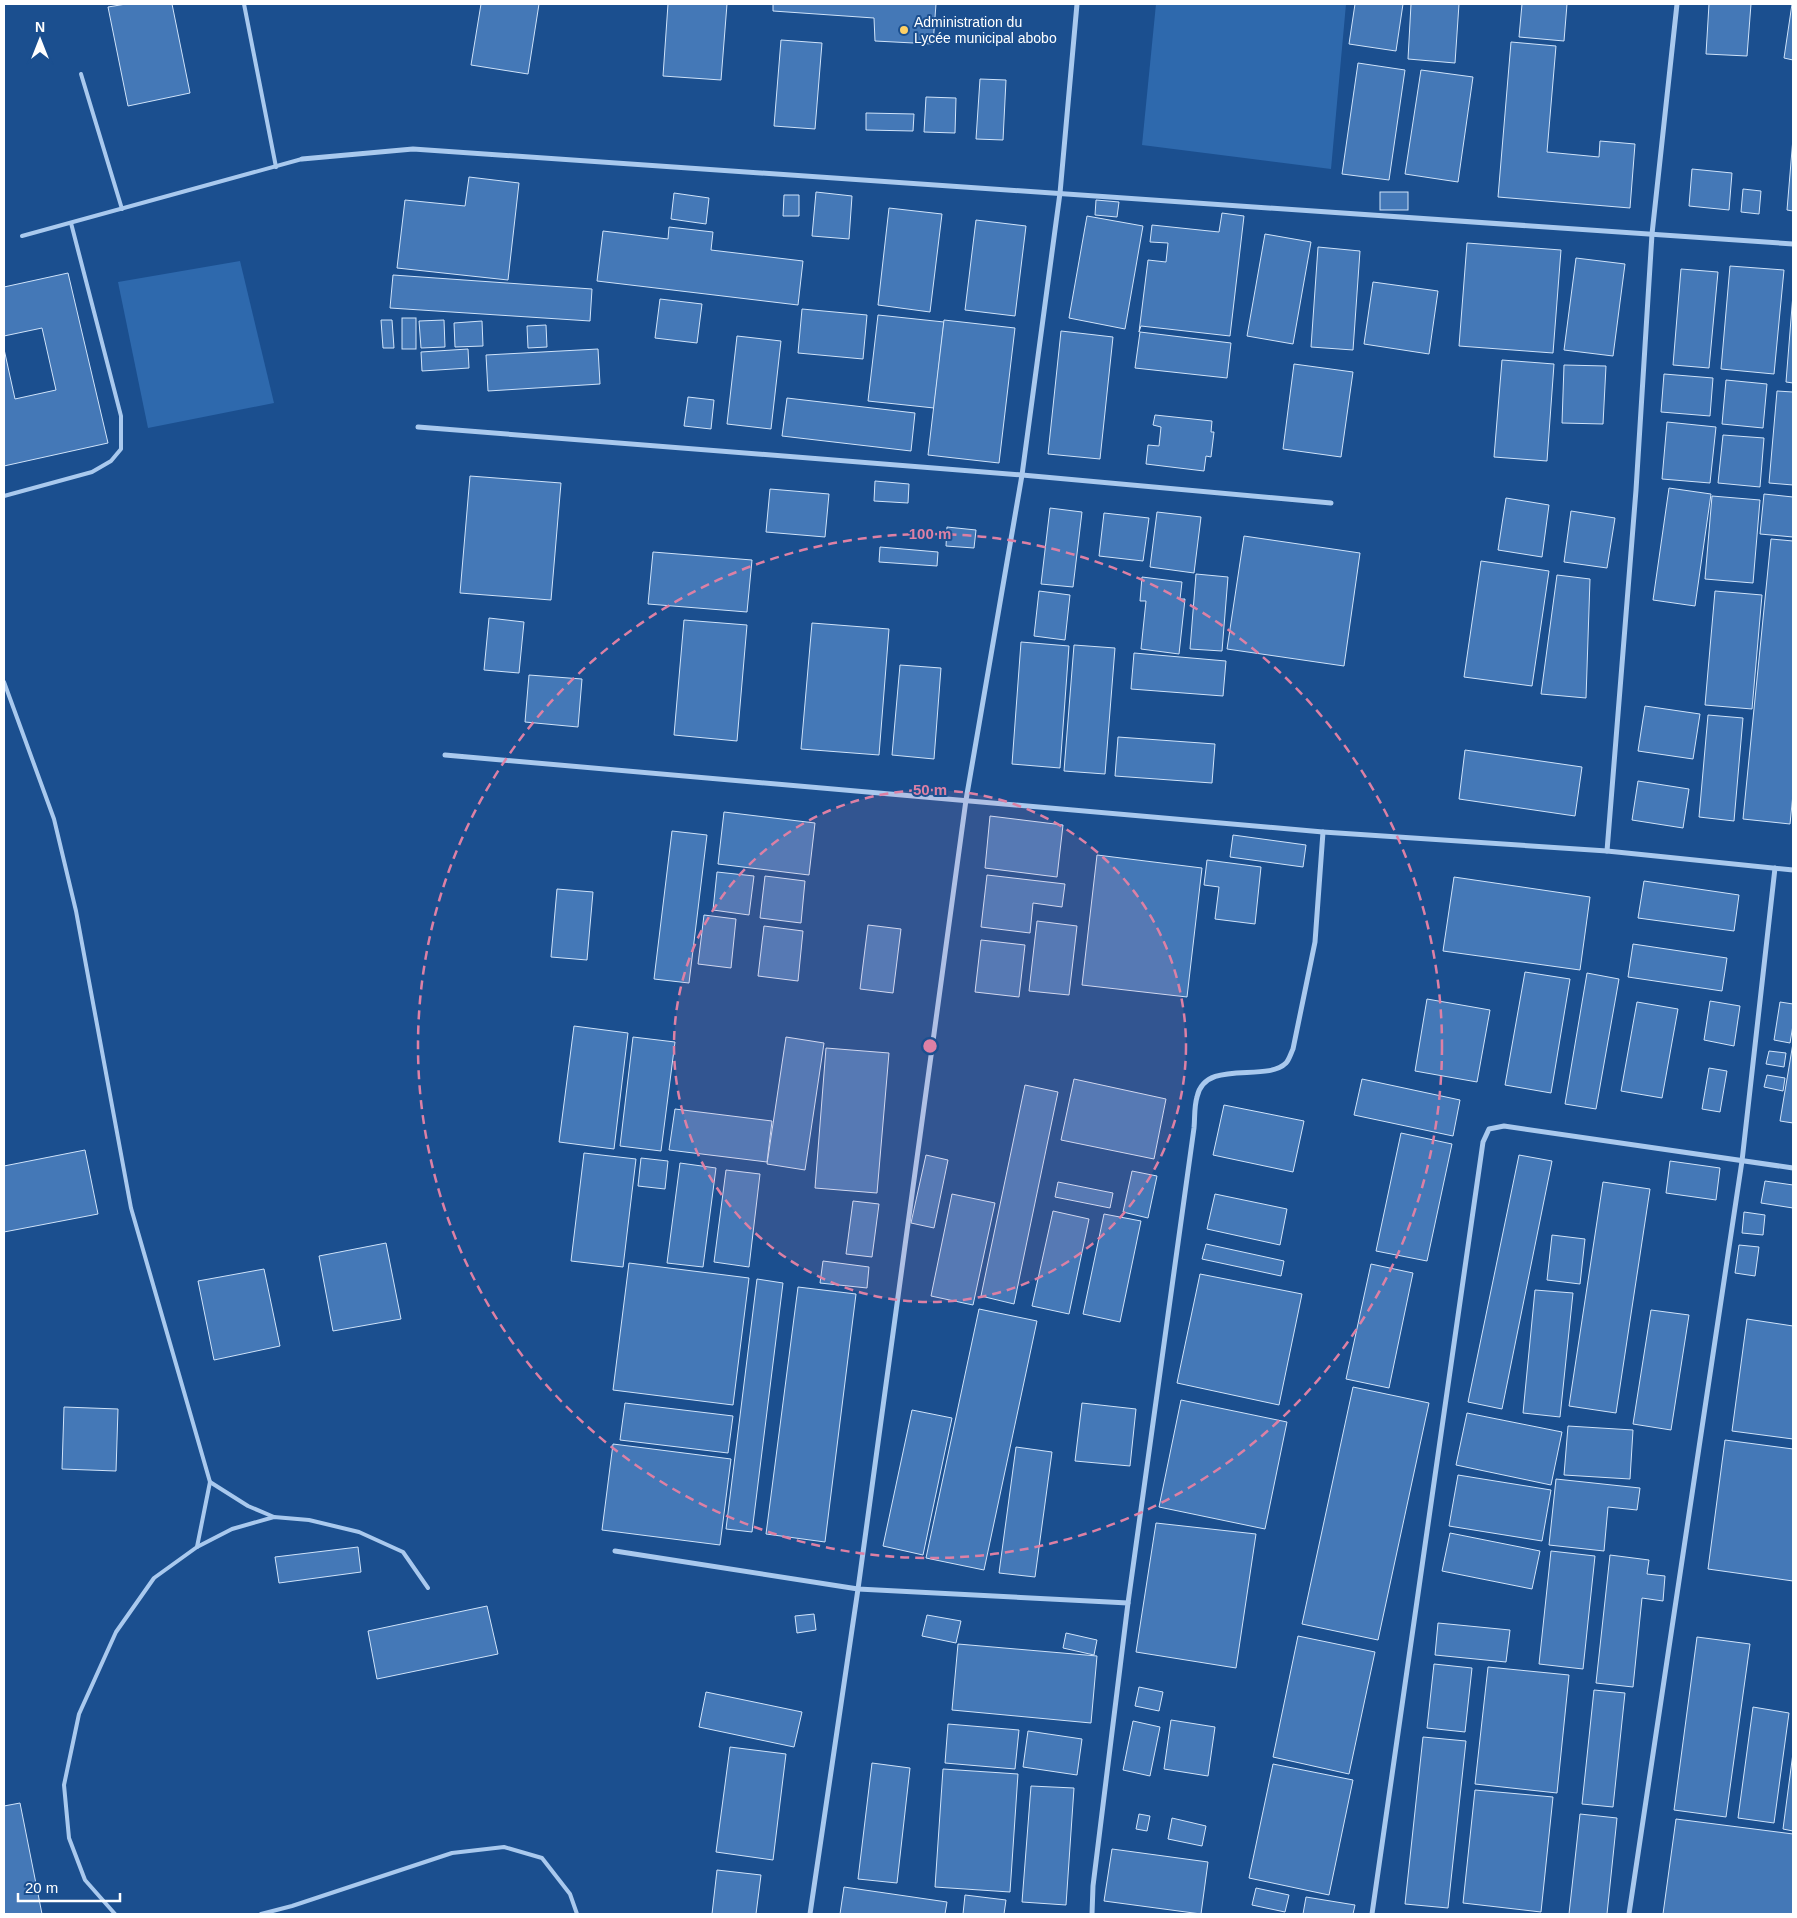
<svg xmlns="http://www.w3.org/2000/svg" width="1797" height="1918" font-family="Helvetica,sans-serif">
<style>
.green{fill:#2e69ad}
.building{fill:#4478b7;stroke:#cfe3fa}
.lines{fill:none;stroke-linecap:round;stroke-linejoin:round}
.lane{stroke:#a9c9ee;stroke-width:4}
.street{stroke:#a9c9ee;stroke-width:5}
.ring{fill:none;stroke:#dd80a5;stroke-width:2.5;stroke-dasharray:9 6}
.poi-dot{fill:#ffd166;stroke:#1b4f8f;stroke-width:2}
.labels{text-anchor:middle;stroke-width:4;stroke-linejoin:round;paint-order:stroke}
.poi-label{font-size:14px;fill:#fff;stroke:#1b4f8f;text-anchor:start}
.centre{fill:#dd80a5;stroke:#1b4f8f;stroke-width:2.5}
.ring-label{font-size:15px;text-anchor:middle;font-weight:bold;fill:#dd80a5;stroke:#1b4f8f;stroke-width:4;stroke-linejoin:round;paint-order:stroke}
</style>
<rect width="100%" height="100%" fill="#1b4f8f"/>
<!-- green -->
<g class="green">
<polygon points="1156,4 1346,4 1331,169 1142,145"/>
<polygon points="240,261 274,403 148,428 118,282"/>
</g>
<!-- building -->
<g class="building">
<polygon points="126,4 172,4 190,93 128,106 108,7"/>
<polygon points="481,4 539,4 528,74 471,65"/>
<polygon points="668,4 727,4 721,80 663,76"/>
<polygon points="773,4 936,4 933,44 875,41 874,18 773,11"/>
<polygon points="1355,4 1403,4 1396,51 1349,44"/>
<polygon points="1411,4 1459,4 1455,63 1408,59"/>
<polygon points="1522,4 1567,4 1564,41 1519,37"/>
<polygon points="1709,4 1751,4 1747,56 1706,54"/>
<polygon points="1792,4 1793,4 1793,60 1784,58"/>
<polygon points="781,40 822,43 815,129 774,126"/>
<polygon points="1511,42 1556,46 1547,152 1599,157 1600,141 1635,144 1630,208 1498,197"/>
<polygon points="1358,63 1405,70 1389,180 1342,174"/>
<polygon points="1421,70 1473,77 1458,182 1405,174"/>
<polygon points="980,79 1006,80 1003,140 976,139"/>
<polygon points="926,97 956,98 955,133 924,132"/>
<polygon points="866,113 914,114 913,131 866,130"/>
<polygon points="1793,138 1793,211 1787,210"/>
<polygon points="1692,169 1732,173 1729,210 1689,206"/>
<polygon points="469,177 519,183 508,280 397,268 405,200 465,206"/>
<polygon points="1743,189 1761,191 1759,214 1741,212"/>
<polygon points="816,192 852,196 849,239 812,236"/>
<rect x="1380" y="192" width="28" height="18"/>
<polygon points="674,193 709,198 706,224 671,219"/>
<polygon points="784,195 799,195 799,216 783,216"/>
<polygon points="1096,200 1119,202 1117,217 1095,215"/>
<polygon points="889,208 942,214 930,312 878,305"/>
<polygon points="1222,213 1244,216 1230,336 1141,326 1139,332 1148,260 1166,262 1168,243 1150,242 1152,225 1219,232"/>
<polygon points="1087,216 1143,226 1125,329 1069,318"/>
<polygon points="976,220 1026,226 1015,316 965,310"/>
<polygon points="669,227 713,232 711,250 803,261 798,305 597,281 603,231 668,239"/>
<polygon points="1265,234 1311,242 1293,344 1247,336"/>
<polygon points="1467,243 1561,250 1553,353 1459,346"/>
<polygon points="1318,247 1360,251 1353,350 1311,347"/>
<polygon points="1576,258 1625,264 1613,356 1564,350"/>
<polygon points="1730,266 1784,270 1774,374 1721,369"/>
<polygon points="1681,269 1718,272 1709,368 1673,365"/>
<polygon points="68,273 108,443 4,466 4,349 15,399 56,390 42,328 4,336 4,287"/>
<polygon points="393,275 592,289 590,321 390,308"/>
<polygon points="1373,282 1438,291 1429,354 1364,344"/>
<polygon points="1793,294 1793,383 1786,382"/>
<polygon points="660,299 702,304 697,343 655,338"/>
<polygon points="802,309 867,315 863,359 798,353"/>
<polygon points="878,315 944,322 934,408 868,401"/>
<rect x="402" y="318" width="14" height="31"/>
<polygon points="381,320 392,320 394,348 383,348"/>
<polygon points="444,320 445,347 421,348 419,321"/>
<polygon points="944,320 1015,328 999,463 928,455"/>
<polygon points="482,321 483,346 455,347 454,323"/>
<polygon points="546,325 547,347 528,348 527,326"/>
<polygon points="1061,331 1113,337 1100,459 1048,454"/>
<polygon points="1140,332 1231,343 1227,378 1135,368"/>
<polygon points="737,336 781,341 771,429 727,424"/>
<polygon points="468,349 469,368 422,371 421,352"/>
<polygon points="598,349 600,384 488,391 486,355"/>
<polygon points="1502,360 1554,364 1547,461 1494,457"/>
<polygon points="1294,364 1353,372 1341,457 1283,449"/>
<polygon points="1564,365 1606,366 1603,424 1562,423"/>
<polygon points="1664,374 1713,378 1710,416 1661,412"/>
<polygon points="1726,380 1767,384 1763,428 1722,424"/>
<polygon points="1777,391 1793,392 1793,485 1769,483"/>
<polygon points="688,397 714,400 711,429 684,426"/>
<polygon points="787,398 915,413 911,451 782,436"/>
<polygon points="1155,415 1212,421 1211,432 1214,432 1211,457 1206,456 1204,471 1146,464 1148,445 1159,446 1161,427 1153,425"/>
<polygon points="1667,422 1716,427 1710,483 1662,479"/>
<polygon points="1723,435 1764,438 1760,487 1718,483"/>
<polygon points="470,476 561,483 551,600 460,593"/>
<polygon points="875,481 909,484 908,503 874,501"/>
<polygon points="1669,488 1711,494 1695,606 1653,600"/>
<polygon points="770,489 829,494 825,537 766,532"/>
<polygon points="1764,494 1793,497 1793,537 1760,534"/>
<polygon points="1712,496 1760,500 1753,583 1705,579"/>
<polygon points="1506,498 1549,505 1542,557 1498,550"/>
<polygon points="1050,508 1082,512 1073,587 1041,584"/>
<polygon points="1571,511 1615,518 1607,568 1564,562"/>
<polygon points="1157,512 1201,517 1194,573 1150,567"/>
<polygon points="1104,513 1149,518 1143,561 1099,556"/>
<polygon points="947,527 976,530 974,548 946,546"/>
<polygon points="1244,536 1360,553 1344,666 1227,649"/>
<polygon points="1771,539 1793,541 1793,794 1790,824 1743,819"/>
<polygon points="880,547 938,552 937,566 879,562"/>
<polygon points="653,552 752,560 747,612 648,604"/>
<polygon points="1481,561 1549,571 1532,686 1464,677"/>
<polygon points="1196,574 1228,577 1222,651 1190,649"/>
<polygon points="1557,575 1590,579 1586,698 1541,694"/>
<polygon points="1142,577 1182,582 1180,599 1185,599 1179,654 1141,649 1146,601 1140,601"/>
<polygon points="1039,591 1070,595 1065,640 1034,636"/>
<polygon points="1715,591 1762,595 1752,709 1705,705"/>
<polygon points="489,618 524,622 519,673 484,670"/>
<polygon points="684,620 747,625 737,741 674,735"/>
<polygon points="812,623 889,629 879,755 801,749"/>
<polygon points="1021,642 1069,646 1060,768 1012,764"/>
<polygon points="1074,645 1115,648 1105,774 1064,771"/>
<polygon points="1134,653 1226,661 1223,696 1131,689"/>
<polygon points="900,665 941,668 934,759 892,755"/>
<polygon points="529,675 582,679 578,727 525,722"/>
<polygon points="1645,706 1700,714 1693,759 1638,751"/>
<polygon points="1708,715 1743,718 1734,821 1699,817"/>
<polygon points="1118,737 1215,744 1212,783 1115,776"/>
<polygon points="1465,750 1582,767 1575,816 1459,799"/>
<polygon points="1638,781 1689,789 1683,828 1632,820"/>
<polygon points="724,812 815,823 809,875 718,864"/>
<polygon points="990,816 1063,825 1057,877 985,868"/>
<polygon points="672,831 707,835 689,983 654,979"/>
<polygon points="1233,835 1306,845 1303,867 1230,857"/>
<polygon points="1097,855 1202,868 1187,997 1082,985"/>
<polygon points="1207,860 1261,867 1255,924 1215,919 1219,887 1204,885"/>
<polygon points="717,872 754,876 749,915 713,910"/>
<polygon points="987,875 1065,884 1062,907 1033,903 1030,933 981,927"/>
<polygon points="765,876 805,881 801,923 760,918"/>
<polygon points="1454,877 1590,897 1580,970 1443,951"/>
<polygon points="1644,881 1739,895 1734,931 1638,918"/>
<polygon points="557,889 593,892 587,960 551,957"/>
<polygon points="704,915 736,919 731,968 698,964"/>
<polygon points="1037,921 1077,926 1069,995 1029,991"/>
<polygon points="868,925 901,929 893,993 860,989"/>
<polygon points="764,926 803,931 798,981 758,976"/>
<polygon points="981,940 1025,945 1019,997 975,992"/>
<polygon points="1633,944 1727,958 1722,991 1628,977"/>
<polygon points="1525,972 1570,979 1551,1093 1505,1085"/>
<polygon points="1587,973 1619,979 1596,1109 1565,1104"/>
<polygon points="1427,999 1490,1010 1477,1082 1415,1071"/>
<polygon points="1710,1001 1740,1006 1734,1046 1704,1040"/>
<polygon points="1637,1002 1678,1009 1662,1098 1621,1091"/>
<polygon points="1780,1002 1793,1004 1793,1025 1790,1043 1774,1040"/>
<polygon points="574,1026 628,1033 614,1149 559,1142"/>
<polygon points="633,1037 675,1042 661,1151 620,1146"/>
<polygon points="786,1037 824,1043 805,1170 767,1164"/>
<polygon points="1793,1043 1793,1123 1780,1121"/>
<polygon points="826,1048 889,1053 877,1193 815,1188"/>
<polygon points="1769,1051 1786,1053 1784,1067 1766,1064"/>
<polygon points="1709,1068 1727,1071 1720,1112 1702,1109"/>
<polygon points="1767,1075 1785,1078 1783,1091 1764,1087"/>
<polygon points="1074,1079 1166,1099 1154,1159 1061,1140"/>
<polygon points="1362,1079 1460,1100 1453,1136 1354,1115"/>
<polygon points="1025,1085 1058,1092 1014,1304 981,1296"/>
<polygon points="1224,1105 1304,1121 1293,1172 1213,1155"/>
<polygon points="675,1109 772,1121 767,1162 669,1150"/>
<polygon points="1401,1133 1452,1144 1427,1261 1376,1251"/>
<polygon points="85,1150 98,1214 4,1232 4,1166"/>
<polygon points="584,1153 636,1159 623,1267 571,1261"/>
<polygon points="926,1155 948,1160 934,1228 911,1223"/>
<polygon points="1519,1155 1552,1161 1502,1409 1468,1402"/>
<polygon points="641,1158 668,1161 665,1189 638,1186"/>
<polygon points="1670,1161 1720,1168 1716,1200 1666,1193"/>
<polygon points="680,1163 716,1168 703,1267 667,1263"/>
<polygon points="726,1170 760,1174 749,1267 714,1262"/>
<polygon points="1132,1171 1157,1176 1148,1218 1123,1212"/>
<polygon points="1765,1181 1793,1185 1793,1208 1761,1203"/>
<polygon points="1058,1182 1113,1193 1110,1208 1055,1197"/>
<polygon points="1603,1182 1650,1189 1616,1413 1569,1406"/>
<polygon points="952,1194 995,1203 973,1305 931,1296"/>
<polygon points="1215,1194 1287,1209 1280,1245 1207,1229"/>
<polygon points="853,1201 879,1204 872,1257 846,1254"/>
<polygon points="1053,1211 1089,1219 1069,1314 1032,1306"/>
<polygon points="1744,1212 1765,1215 1763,1235 1742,1233"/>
<polygon points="1104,1214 1141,1221 1120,1322 1083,1314"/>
<polygon points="1552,1235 1585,1239 1580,1284 1547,1280"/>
<polygon points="386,1243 401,1319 333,1331 319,1256"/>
<polygon points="1206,1244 1284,1261 1281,1276 1202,1259"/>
<polygon points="1739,1245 1759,1247 1755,1276 1735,1273"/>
<polygon points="823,1261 869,1267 867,1288 820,1283"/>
<polygon points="629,1263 749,1278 733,1405 613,1390"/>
<polygon points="1371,1264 1413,1273 1389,1388 1346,1379"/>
<polygon points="264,1269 280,1346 214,1360 198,1281"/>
<polygon points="1200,1274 1302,1294 1279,1405 1177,1383"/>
<polygon points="757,1279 783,1283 752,1532 726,1529"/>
<polygon points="798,1287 856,1294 825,1542 766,1534"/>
<polygon points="1535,1290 1573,1293 1560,1417 1523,1413"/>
<polygon points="979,1309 1037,1321 984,1570 926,1558"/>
<polygon points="1651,1310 1689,1315 1671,1430 1633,1424"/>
<polygon points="1747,1319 1793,1326 1793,1439 1732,1431"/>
<polygon points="1353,1387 1429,1403 1378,1640 1302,1624"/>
<polygon points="1181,1400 1287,1422 1265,1529 1159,1507"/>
<polygon points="625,1403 733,1416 728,1453 620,1440"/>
<polygon points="1082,1403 1136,1409 1130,1466 1075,1461"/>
<polygon points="64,1407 118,1409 116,1471 62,1469"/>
<polygon points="912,1410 952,1418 923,1555 883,1546"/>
<polygon points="1467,1413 1562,1432 1551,1485 1456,1465"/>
<polygon points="1568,1426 1633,1430 1630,1479 1564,1475"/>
<polygon points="1725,1440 1793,1449 1793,1581 1708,1569"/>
<polygon points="613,1444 731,1459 720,1545 602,1530"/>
<polygon points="1016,1447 1052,1452 1035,1577 999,1573"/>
<polygon points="1458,1475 1551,1490 1542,1541 1449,1526"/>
<polygon points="1556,1479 1640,1488 1637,1510 1608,1507 1604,1551 1549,1545"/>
<polygon points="1156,1523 1256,1534 1236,1668 1136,1652"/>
<polygon points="1450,1533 1540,1551 1532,1589 1442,1571"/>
<polygon points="358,1547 361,1572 279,1583 275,1557"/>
<polygon points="1551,1551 1595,1556 1583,1669 1539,1664"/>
<polygon points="1610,1555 1649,1560 1647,1574 1665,1576 1663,1601 1642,1598 1633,1687 1596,1683"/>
<polygon points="487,1606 498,1654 377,1679 368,1631"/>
<polygon points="814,1614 816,1630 797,1633 795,1616"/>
<polygon points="927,1615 961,1621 956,1643 922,1636"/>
<polygon points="1438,1623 1510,1630 1506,1662 1435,1655"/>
<polygon points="1066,1633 1097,1640 1094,1655 1063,1648"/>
<polygon points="1298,1636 1375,1652 1349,1774 1273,1757"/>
<polygon points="1697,1637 1750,1644 1726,1817 1674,1810"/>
<polygon points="958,1644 1097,1656 1091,1723 952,1710"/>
<polygon points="1434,1664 1472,1668 1465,1732 1427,1728"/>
<polygon points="1488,1667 1569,1675 1557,1793 1475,1784"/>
<polygon points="1139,1687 1163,1692 1159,1711 1135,1706"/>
<polygon points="1594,1690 1625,1693 1613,1807 1582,1804"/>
<polygon points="706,1692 802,1712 794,1747 699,1727"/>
<polygon points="1753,1707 1789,1713 1774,1823 1738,1818"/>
<polygon points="1171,1720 1215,1727 1208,1776 1164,1769"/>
<polygon points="1133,1721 1160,1727 1150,1776 1123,1770"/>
<polygon points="948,1724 1019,1730 1015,1769 945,1763"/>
<polygon points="1028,1731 1082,1739 1077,1775 1023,1767"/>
<polygon points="1423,1737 1466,1741 1448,1908 1405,1904"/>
<polygon points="730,1747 786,1754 773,1860 716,1852"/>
<polygon points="1793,1753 1793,1831 1783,1829"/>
<polygon points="872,1763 910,1768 897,1883 858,1879"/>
<polygon points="1273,1764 1353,1780 1329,1895 1249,1878"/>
<polygon points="943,1769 1018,1774 1010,1892 935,1887"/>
<polygon points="1031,1786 1074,1788 1066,1905 1022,1902"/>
<polygon points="1475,1790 1553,1797 1541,1912 1463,1903"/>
<polygon points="20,1803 42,1914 4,1914 4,1806"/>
<polygon points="1139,1814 1150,1816 1147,1831 1136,1829"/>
<polygon points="1580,1814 1617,1818 1607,1914 1569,1914"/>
<polygon points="1172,1818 1206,1826 1202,1846 1168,1839"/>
<polygon points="1676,1819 1793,1834 1793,1914 1663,1914"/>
<polygon points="1112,1849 1208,1862 1201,1914 1104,1901"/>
<polygon points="717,1870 761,1875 756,1914 712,1914"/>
<polygon points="844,1887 947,1902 945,1914 840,1914"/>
<polygon points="1256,1888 1289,1895 1285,1912 1252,1905"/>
<polygon points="965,1895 1006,1900 1004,1914 963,1914"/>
<polygon points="1306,1897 1355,1905 1353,1914 1303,1914"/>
</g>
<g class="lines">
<!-- lane -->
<g class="lane">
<polyline points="244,4 276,167"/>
<polyline points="81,74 122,209"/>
<polyline points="22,236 302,159"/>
<polyline points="4,496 92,472 111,461 121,449 121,416 71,223"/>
<polyline points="4,682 54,819 76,911 131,1208 210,1482 197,1547"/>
<polyline points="210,1482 248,1506 274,1517"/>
<polyline points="115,1914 85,1880 69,1838 64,1785 79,1714 116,1632 154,1578 197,1547 232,1529 274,1517 309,1520 359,1532 403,1552 428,1588"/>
<polyline points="261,1914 292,1906 452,1853 504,1847 542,1858 570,1894 577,1914"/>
</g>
<!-- street -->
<g class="street">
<polyline points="302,159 413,149 1793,244"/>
<polyline points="418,427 1022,475 1331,503"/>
<polyline points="445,755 1323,832 1607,851 1793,870"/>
<polyline points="1607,851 1636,490 1652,234 1677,4"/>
<polyline points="615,1551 858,1589 1128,1603"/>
<polyline points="810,1914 858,1589 966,800 1022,475 1060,193 1077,4"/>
<path d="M1092,1914L1093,1886L1128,1603L1194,1128C1195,1118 1194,1107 1197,1097C1205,1058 1266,1083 1286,1063C1289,1060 1291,1053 1293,1049L1315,942L1323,832"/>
<polyline points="1372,1914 1483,1142 1489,1129 1504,1126 1793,1168"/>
<polyline points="1629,1914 1742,1161 1775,868"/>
</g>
</g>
<!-- distance rings -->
<circle cx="930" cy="1046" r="256" fill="#dd80a5" fill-opacity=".12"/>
<g class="ring">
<circle cx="930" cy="1046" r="256"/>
<circle cx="930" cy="1046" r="512"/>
</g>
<!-- markers -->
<circle class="poi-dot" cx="904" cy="30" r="5"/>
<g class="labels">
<!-- poi labels -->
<g class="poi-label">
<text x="914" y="27">Administration du<tspan x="914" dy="16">Lycée municipal abobo</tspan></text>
</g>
</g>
<circle cx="930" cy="1046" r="8" class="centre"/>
<g class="ring-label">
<text x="930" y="539">100 m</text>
<text x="930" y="795">50 m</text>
</g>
<!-- border -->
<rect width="1797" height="1918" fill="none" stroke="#ffffff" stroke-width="10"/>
<!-- north arrow -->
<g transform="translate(40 40)" stroke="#1b4f8f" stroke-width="4" paint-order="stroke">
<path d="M0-4L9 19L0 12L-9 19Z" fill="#ffffff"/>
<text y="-8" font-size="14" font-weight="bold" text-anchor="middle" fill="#ffffff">N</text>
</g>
<!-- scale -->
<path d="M18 1893v8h102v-8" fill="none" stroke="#ffffff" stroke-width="2.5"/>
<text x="25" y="1893" font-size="15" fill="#ffffff" stroke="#1b4f8f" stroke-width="4" paint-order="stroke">20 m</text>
</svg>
